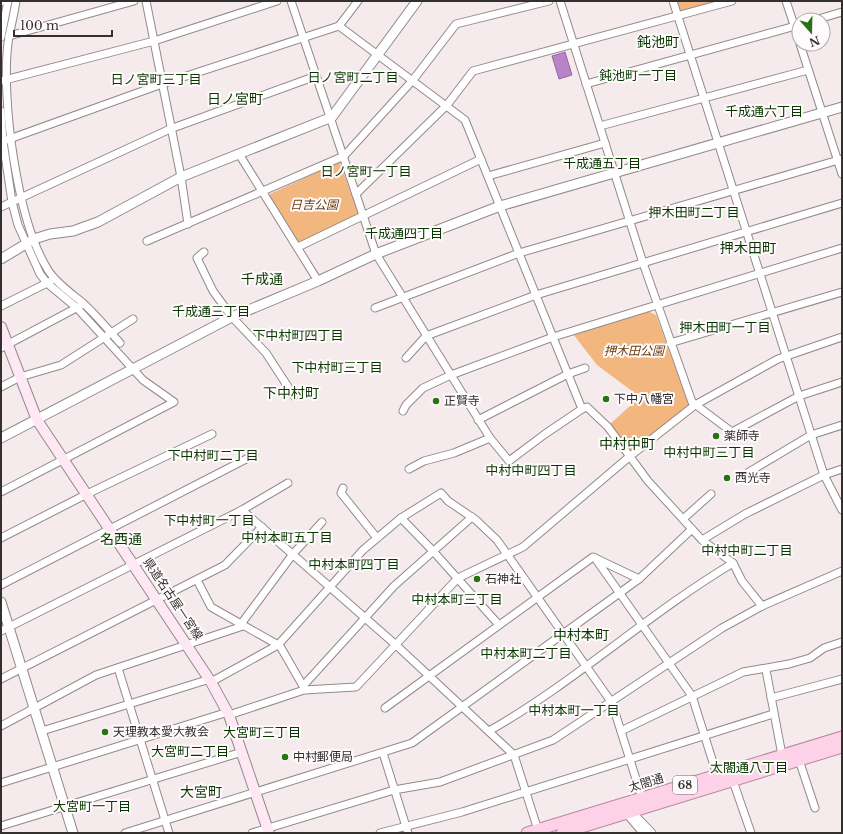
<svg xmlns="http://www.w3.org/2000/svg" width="843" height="834" font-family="'Libre Baskerville','Noto Sans JP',serif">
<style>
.green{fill:#f2b67f}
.water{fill:#ba83c9;stroke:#926a9b}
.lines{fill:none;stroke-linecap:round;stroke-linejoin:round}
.minor-casing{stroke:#93898a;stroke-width:9}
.tertiary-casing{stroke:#93898a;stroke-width:11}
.secondary-casing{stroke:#93898a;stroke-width:12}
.primary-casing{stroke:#b5869f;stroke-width:13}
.minor{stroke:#fff;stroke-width:7}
.tertiary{stroke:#fff;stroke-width:9}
.secondary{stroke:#fee8f4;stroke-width:10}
.primary{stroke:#fdd2e9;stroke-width:11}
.poi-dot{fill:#287216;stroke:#fffafb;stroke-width:1.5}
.labels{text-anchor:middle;stroke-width:4;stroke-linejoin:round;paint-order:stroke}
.shield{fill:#fffafb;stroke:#716d6d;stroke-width:1}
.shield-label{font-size:11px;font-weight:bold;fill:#343030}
.park-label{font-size:12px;font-style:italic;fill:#6a3d08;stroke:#fffafb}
.poi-label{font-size:12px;fill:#343030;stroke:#fffafb;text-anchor:start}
.street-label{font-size:12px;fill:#343030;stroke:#fffafb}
.neighbourhood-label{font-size:13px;fill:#073800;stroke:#fffafb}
.quarter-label{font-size:14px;fill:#073800;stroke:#fffafb}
</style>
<rect width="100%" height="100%" fill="#f6ebec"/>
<!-- green -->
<g class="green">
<polygon points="677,1 720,1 683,11 679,10"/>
<polygon points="337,163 340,163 359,216 299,243 297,242 270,198 270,194"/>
<polygon points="648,311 656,315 689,405 631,452 609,425 640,397 597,365 573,334"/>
</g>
<!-- water -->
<polygon class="water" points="565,52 572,75 559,79 552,56"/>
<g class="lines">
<!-- minor casing -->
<g class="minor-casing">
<g id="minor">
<path d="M16,1C14,15 10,29 8,43C1,100 17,221 48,270C56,283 71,293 83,303C96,315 108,329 120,343"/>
<polyline points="146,1 181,177 188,224"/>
<polyline points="291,1 376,254 490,438 509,461 545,434 582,409"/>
<polyline points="560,1 643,263 692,402 732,432 799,396 842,382"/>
<polyline points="673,1 824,475 842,510"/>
<polyline points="786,1 799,40"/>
<polyline points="1,2 2,1"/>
<polyline points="815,20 842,12"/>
<polyline points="339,26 465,120 582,409 587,407 608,427 648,481 702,540 733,563 742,581 762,606"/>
<polyline points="9,36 134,1"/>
<polyline points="1,37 8,1"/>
<polyline points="800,44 842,174"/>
<polyline points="1,81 154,41 277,1"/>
<polyline points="586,84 799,25"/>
<polyline points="1,111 3,141 12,202 18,225 40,274 47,283 77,308 143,380 174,402 1,492"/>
<polyline points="600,126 808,70"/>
<polyline points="1,142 162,84 339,26 358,1"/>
<polyline points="239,154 318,281"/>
<polyline points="488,176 605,143"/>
<polyline points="356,194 447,105 473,71 732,1"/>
<polyline points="1,207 170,129 316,76"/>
<polyline points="147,241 344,156 413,80 456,24 549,1"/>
<polyline points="298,247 481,159"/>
<polyline points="204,252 197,258 213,291 232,317 266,353 294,396"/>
<polyline points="1,306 51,281"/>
<polyline points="375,308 519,253 842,159"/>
<polyline points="670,343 842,292"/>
<polyline points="1,348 80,306"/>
<polyline points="406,358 426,336 536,295 842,203"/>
<polyline points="1,387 20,377 61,365 133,319"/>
<polyline points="403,411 406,405 423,388 451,375 553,337 842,248"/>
<polyline points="478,420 568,374 585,368"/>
<polyline points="409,469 424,461 454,453 490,438"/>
<polyline points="749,472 811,435 842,425"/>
<polyline points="343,488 341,493 377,538"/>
<polyline points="242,510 396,645 514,755 538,830"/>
<polyline points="401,518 433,551 499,625"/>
<polyline points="683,519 711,494"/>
<polyline points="1,538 87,494 212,434"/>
<polyline points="702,540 745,514 824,475 842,469"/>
<polyline points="595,558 692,696 717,775"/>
<polyline points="197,580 211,607 280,646 303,686"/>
<polyline points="1,585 254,455"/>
<polyline points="241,624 293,554 322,522"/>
<polyline points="1,631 242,510 288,483"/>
<polyline points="118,668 169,833"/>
<polyline points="766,670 782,755"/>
<polyline points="1,679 225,565 262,527"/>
<polyline points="211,682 278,645 363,550 401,518 441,493 448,501 476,520 497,540 612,703 643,801"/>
<polyline points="304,690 303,686 394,586 472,517"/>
<polyline points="771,698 842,679"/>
<polyline points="385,708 593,557 639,579"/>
<polyline points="229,715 304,690 356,687 458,578 523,547 629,457 695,405 778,359 842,337"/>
<polyline points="1,726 96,675 243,626"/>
<polyline points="42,731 210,679"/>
<path d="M489,731C575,682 648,614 733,563"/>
<polyline points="621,731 743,672 789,664 810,658 824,648 842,642"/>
<polyline points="383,753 408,833"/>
<polyline points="799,760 815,808"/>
<polyline points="733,781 751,833"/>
<polyline points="1,783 228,712"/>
<polyline points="631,811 652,833"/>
<polyline points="626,813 643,833"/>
<polyline points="1,826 242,752"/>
<polyline points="125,833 412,743 639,579 692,529"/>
<polyline points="252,833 394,790 440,782 553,740 722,628 762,606 842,571"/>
<polyline points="380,833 462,812 773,714"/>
</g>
</g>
<!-- tertiary casing -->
<g class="tertiary-casing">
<g id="tertiary">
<polyline points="1,259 34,239 50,234 73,231 98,222 181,177 332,117 417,1"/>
<polyline points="1,438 232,317 318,281 376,254 500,206 842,107"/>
<polyline points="1,602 73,833"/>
</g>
</g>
<!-- secondary casing -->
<g class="secondary-casing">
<polyline id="secondary" points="1,327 37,420 211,682 229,715 269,833"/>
</g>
<!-- primary casing -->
<g class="primary-casing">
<g id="primary">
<polyline points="527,833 842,737"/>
<polyline points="562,833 842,747"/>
</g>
</g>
<!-- minor -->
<use href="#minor" class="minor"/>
<!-- tertiary -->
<use href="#tertiary" class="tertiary"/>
<!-- secondary -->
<use href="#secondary" class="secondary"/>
<!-- primary -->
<use href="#primary" class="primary"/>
</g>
<!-- markers -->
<g class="poi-dot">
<circle cx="606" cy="399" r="4"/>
<circle cx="436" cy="401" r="4"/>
<circle cx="716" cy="436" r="4"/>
<circle cx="727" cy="478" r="4"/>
<circle cx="477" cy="579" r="4"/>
<circle cx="105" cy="732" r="4"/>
<circle cx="285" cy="757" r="4"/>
</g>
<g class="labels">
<!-- shield labels -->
<rect class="shield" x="673" y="776" width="24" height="18" rx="3"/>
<g class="shield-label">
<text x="685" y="789">68</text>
</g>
<!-- park labels -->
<g class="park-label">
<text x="314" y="209">日吉公園</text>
<text x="634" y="355">押木田公園</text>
</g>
<!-- poi labels -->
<g class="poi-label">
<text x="614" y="403">下中八幡宮</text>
<text x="444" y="405">正賢寺</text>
<text x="724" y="440">薬師寺</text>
<text x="735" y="482">西光寺</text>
<text x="485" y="583">石神社</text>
<text x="113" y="736">天理教本愛大教会</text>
<text x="293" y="761">中村郵便局</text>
</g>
<!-- street labels -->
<g class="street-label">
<text transform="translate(173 599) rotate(56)" y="4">県道名古屋一宮線</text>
<text transform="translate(646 783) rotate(-17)" y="4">太閤通</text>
</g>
<!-- neighbourhood labels -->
<g class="neighbourhood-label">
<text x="638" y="80">鈍池町一丁目</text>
<text x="353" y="82">日ノ宮町二丁目</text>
<text x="156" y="84">日ノ宮町三丁目</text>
<text x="764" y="116">千成通六丁目</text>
<text x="602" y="168">千成通五丁目</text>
<text x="366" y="176">日ノ宮町一丁目</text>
<text x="694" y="217">押木田町二丁目</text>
<text x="404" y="238">千成通四丁目</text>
<text x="211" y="316">千成通三丁目</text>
<text x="725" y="332">押木田町一丁目</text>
<text x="298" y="340">下中村町四丁目</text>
<text x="337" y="372">下中村町三丁目</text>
<text x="709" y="457">中村中町三丁目</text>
<text x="213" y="460">下中村町二丁目</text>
<text x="531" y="475">中村中町四丁目</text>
<text x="209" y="525">下中村町一丁目</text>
<text x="287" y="542">中村本町五丁目</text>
<text x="747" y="555">中村中町二丁目</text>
<text x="354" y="569">中村本町四丁目</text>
<text x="457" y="604">中村本町三丁目</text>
<text x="526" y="658">中村本町二丁目</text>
<text x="574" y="715">中村本町一丁目</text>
<text x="262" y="737">大宮町三丁目</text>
<text x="190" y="756">大宮町二丁目</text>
<text x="749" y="772">太閤通八丁目</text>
<text x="92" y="811">大宮町一丁目</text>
</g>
<!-- quarter labels -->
<g class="quarter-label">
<text x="658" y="47">鈍池町</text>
<text x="235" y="104">日ノ宮町</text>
<text x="748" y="253">押木田町</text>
<text x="262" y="284">千成通</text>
<text x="291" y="398">下中村町</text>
<text x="627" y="449">中村中町</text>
<text x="121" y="544">名西通</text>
<text x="581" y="640">中村本町</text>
<text x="201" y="797">大宮町</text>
</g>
</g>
<!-- border -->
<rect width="843" height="834" fill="none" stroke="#343030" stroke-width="4"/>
<!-- north arrow -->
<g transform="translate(811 32) rotate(160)"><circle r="19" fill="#fffafb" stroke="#aea9aa"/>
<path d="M0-3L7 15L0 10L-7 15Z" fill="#287216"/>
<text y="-6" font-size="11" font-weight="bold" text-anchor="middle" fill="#343030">N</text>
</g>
<!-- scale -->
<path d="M14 30v6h98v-6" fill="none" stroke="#343030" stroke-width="2"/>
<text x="20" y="30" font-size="12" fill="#343030" stroke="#fffafb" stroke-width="3" paint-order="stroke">100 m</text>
</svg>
